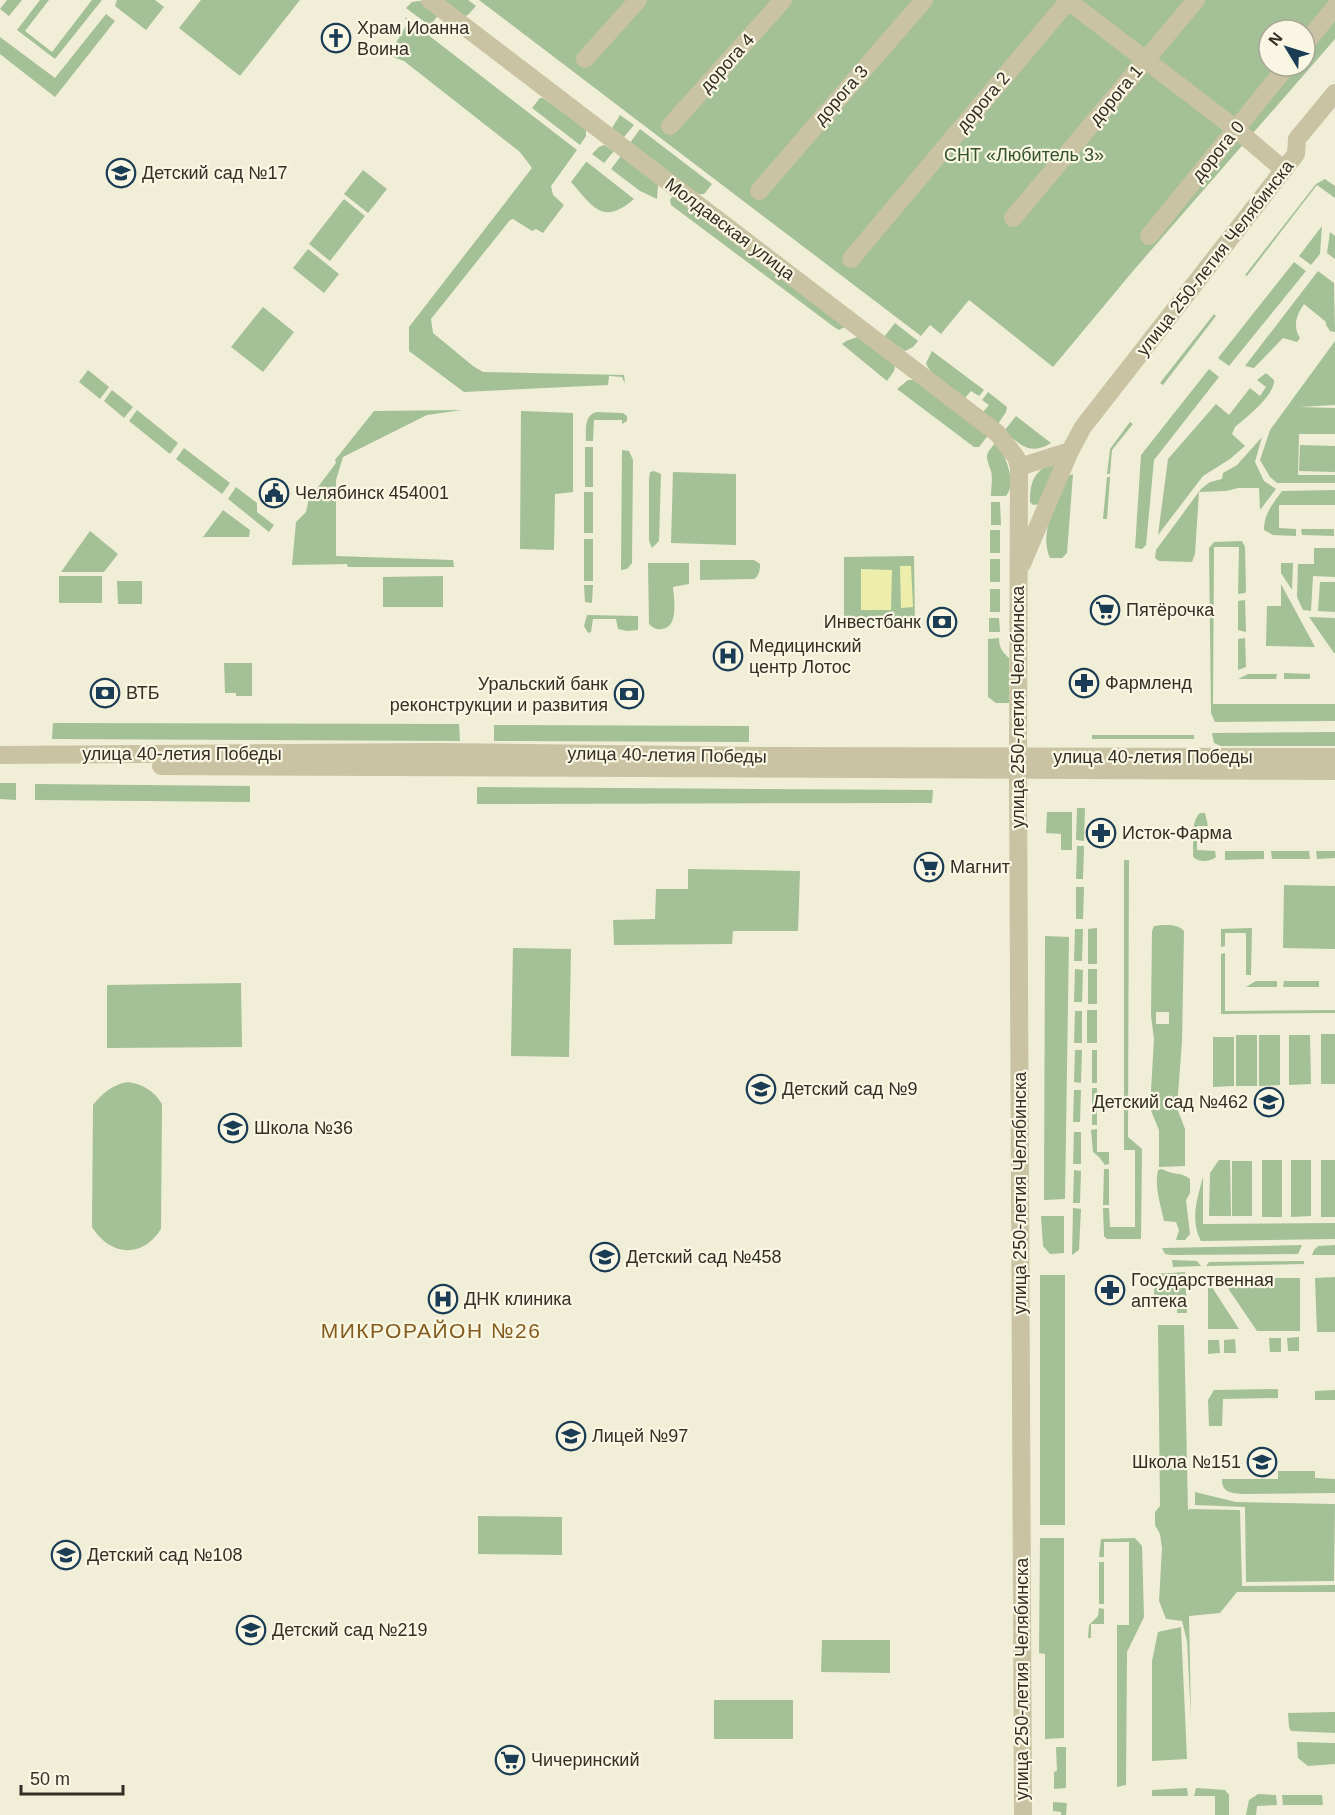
<svg xmlns="http://www.w3.org/2000/svg" width="1335" height="1815" font-family="Arial,sans-serif">
<style>
.green{fill:#a3c097;fill-rule:evenodd}
.sand{fill:#edeeab}
.lines{fill:none;stroke-linecap:round;stroke-linejoin:round}
.minor{stroke:#c9c2a3;stroke-width:18}
.labels{text-anchor:middle;stroke-width:4.5;stroke-linejoin:round;paint-order:stroke}
.poi-label{font-size:18px;fill:#342f25;stroke:#f9f7e3;text-anchor:start}
.street-label{font-size:18px;fill:#342f25;stroke:#f9f7e3}
.park-label{font-size:18px;fill:#345228;stroke:#f9f7e3}
.quarter-label{font-size:21px;letter-spacing:1.5px;fill:#845b1d;stroke:#f9f7e3}
</style>
<rect width="100%" height="100%" fill="#f1eed7"/>
<!-- green -->
<g class="green">
<polygon points="7,0 22,0 9,16 0,9"/>
<polygon points="40,0 49,0 25,31 52,52 92,0 102,0 55,59 17,30"/>
<polygon points="117,0 155,0 164,7 146,30 115,6"/>
<polygon points="201,0 300,0 240,76 179,28"/>
<polygon points="443,0 468,0 476,6 468,15 465,16"/>
<path d="M479,0H1335V39L1133,271L1053,367L969,300L941,334L930,325L921,336ZM1269,30H1305V66H1269Z"/>
<polygon points="419,1 426,3 439,14 430,26 406,8 412,2"/>
<polygon points="106,14 115,21 55,97 0,54 0,37 55,78"/>
<polygon points="405,17 577,150 551,186 553,195 564,205 543,233 536,229 532,231 513,219 510,220 431,319 433,333 473,366 483,372 624,375 625,384 622,377 609,376 608,385 464,392 409,351 409,327 532,168 520,152 404,61 393,57 396,43 407,24"/>
<polygon points="540,98 543,98 586,129 586,136 580,145 532,108"/>
<polygon points="620,115 634,125 624,137 612,128"/>
<polygon points="640,129 712,184 704,194 698,194 630,143"/>
<polygon points="604,145 614,151 604,163 592,154 599,147"/>
<polygon points="621,156 658,185 657,199 640,191 611,169"/>
<path d="M586,162H587L634,199C603,226 593,207 571,182Z"/>
<polygon points="363,170 387,189 368,213 344,194"/>
<polygon points="1325,179 1335,186 1335,198 1317,185 1247,276 1245,275 1316,184"/>
<polygon points="673,195 847,326 839,330 834,327 671,205 670,200"/>
<polygon points="344,199 365,216 330,261 309,244"/>
<polygon points="1322,226 1320,254 1311,265 1299,256"/>
<polygon points="1330,232 1335,236 1335,259 1327,253"/>
<polygon points="308,249 339,274 324,293 293,268"/>
<polygon points="1294,262 1306,271 1229,366 1218,358"/>
<path d="M1318,271L1334,283L1335,332L1330,331L1326,325V322L1304,304C1297,314 1292,326 1300,338L1297,342L1283,338L1254,368L1245,366Z"/>
<polygon points="263,307 294,332 263,372 231,347"/>
<polygon points="1214,314 1216,316 1163,385 1160,383"/>
<polygon points="895,323 918,341 913,347 905,351 884,337"/>
<polygon points="858,337 895,365 894,371 887,381 842,344 846,341"/>
<polygon points="1335,341 1335,405 1299,407 1335,408 1335,434 1299,434 1298,475 1335,475 1335,483 1277,483 1270,477 1260,460 1270,430"/>
<path d="M932,351L984,390L979,396L971,391L965,398C955,390 929,375 926,363Z"/>
<polygon points="1209,369 1219,377 1154,460 1146,545 1142,549 1135,548 1141,455"/>
<polygon points="88,370 109,387 100,399 79,382"/>
<path d="M1266,373L1274,380C1275,395 1246,418 1235,427L1232,434L1245,446L1230,459L1203,476L1158,535L1168,459L1216,404L1229,415L1250,388L1260,396L1266,387L1257,380Z"/>
<polygon points="908,380 916,380 989,434 979,447 974,447 897,389"/>
<polygon points="112,390 133,407 124,418 104,401"/>
<polygon points="988,392 1007,407 1006,412 998,424 983,412 989,405 982,400"/>
<polygon points="137,410 178,443 170,454 129,421"/>
<polygon points="462,410 427,415 343,457 336,480 336,556 453,560 454,567 348,567 347,564 292,565 296,522 306,512 309,499 336,463 335,460 374,411"/>
<polygon points="521,411 573,413 573,492 555,494 554,550 520,549"/>
<path d="M597,412L623,413L627,416V421L622,424V420H594L593,441H586C586,429 584,415 597,412Z"/>
<path d="M1016,416L1051,443C1029,456 1021,445 1004,431Z"/>
<polygon points="1130,422 1133,424 1112,450 1110,474 1107,474 1110,449"/>
<polygon points="1262,437 1255,462 1264,481 1276,489 1260,510 1259,488 1238,488 1226,491 1199,492 1195,554 1192,562 1159,561 1155,558 1156,550 1201,489 1210,482 1222,479 1223,473 1237,465"/>
<path d="M997,441C1004,455 1018,482 1006,496H991C991,488 993,478 991,471C985,454 985,455 997,441Z"/>
<polygon points="1300,445 1335,446 1335,472 1299,471"/>
<rect x="585" y="447" width="8" height="40"/>
<polygon points="184,448 230,483 222,494 176,459"/>
<polygon points="622,450 629,451 633,460 632,563 627,569 621,570"/>
<path d="M1062,457L1040,504L1033,505L1030,502C1030,473 1039,470 1062,457Z"/>
<polygon points="654,471 661,474 659,541 652,548 649,541 649,480 650,472"/>
<polygon points="673,472 736,474 736,545 671,543"/>
<path d="M1073,474L1067,553L1062,558H1050C1038,531 1058,501 1068,476Z"/>
<polygon points="1107,477 1110,477 1107,519 1103,519"/>
<polygon points="236,487 257,503 257,512 274,525 269,532 228,499"/>
<path d="M1335,490V505H1279V528L1296,529V536L1273,535L1264,530C1264,513 1273,504 1282,491Z"/>
<rect x="584" y="492" width="9" height="41"/>
<polygon points="991,502 1000,502 1001,525 991,525"/>
<polygon points="223,510 250,530 249,537 203,537"/>
<polygon points="1301,529 1334,529 1334,536 1302,535"/>
<rect x="990" y="530" width="10" height="23"/>
<polygon points="90,531 118,554 104,572 61,572"/>
<rect x="584" y="539" width="9" height="42"/>
<polygon points="1242,541 1245,547 1246,590 1245,593 1238,594 1239,547 1214,547 1213,704 1335,704 1335,721 1215,722 1211,713 1209,548 1214,542"/>
<polygon points="1314,548 1335,548 1335,577 1313,576 1311,611 1303,610 1297,597 1298,564 1314,564"/>
<polygon points="914,556 915,626 844,626 844,557"/>
<rect x="990" y="559" width="10" height="23"/>
<path d="M700,560H754L760,564C760,570 759,576 754,579L700,580Z"/>
<path d="M648,563H689V584L673,587C674,600 679,627 662,629C656,630 653,628 649,624Z"/>
<polygon points="1281,563 1293,563 1292,590 1281,573"/>
<rect x="59" y="576" width="43" height="27"/>
<polygon points="443,576 443,607 383,607 383,577"/>
<polygon points="117,581 142,581 142,604 118,604"/>
<polygon points="1320,582 1335,582 1335,612 1318,611"/>
<polygon points="1281,584 1315,647 1266,646 1267,606 1281,606"/>
<polygon points="584,585 593,585 592,603 585,602"/>
<rect x="990" y="589" width="10" height="23"/>
<polygon points="1245,600 1246,632 1238,630 1238,601"/>
<polygon points="587,615 638,616 638,630 627,631 618,629 616,619 593,619 591,632 588,633 584,626"/>
<polygon points="1309,617 1335,618 1335,653 1334,653"/>
<polygon points="989,618 999,618 1000,632 989,632"/>
<path d="M999,638C999,647 1002,652 1009,658V703H996L988,697V639Z"/>
<polygon points="1245,638 1246,667 1238,670 1238,639"/>
<polygon points="224,663 252,663 252,696 236,696 236,693 225,693"/>
<polygon points="1284,673 1310,674 1310,679 1284,679"/>
<polygon points="1248,674 1277,674 1276,679 1238,679"/>
<polygon points="53,723 459,724 460,741 52,739"/>
<polygon points="494,725 749,726 749,742 494,741"/>
<polygon points="1335,732 1335,746 1221,746 1214,743 1212,733"/>
<rect x="1092" y="735" width="102" height="4"/>
<polygon points="0,783 16,783 16,800 0,799"/>
<polygon points="35,784 250,786 250,802 35,800"/>
<polygon points="477,787 933,790 932,803 477,804"/>
<polygon points="1077,808 1085,808 1084,841 1076,840"/>
<polygon points="1047,812 1072,812 1072,850 1061,850 1061,834 1046,833"/>
<path d="M1200,813H1205L1208,826H1197V850L1215,851L1216,857C1210,862 1197,863 1193,856C1194,843 1190,822 1200,813Z"/>
<polygon points="1077,846 1084,846 1083,879 1076,879"/>
<polygon points="1225,851 1264,851 1264,859 1225,860"/>
<polygon points="1271,851 1309,851 1310,859 1272,859"/>
<polygon points="1316,851 1335,851 1335,858 1317,859"/>
<polygon points="1124,860 1129,860 1128,1137 1142,1149 1141,1239 1107,1239 1104,1236 1103,1208 1109,1208 1110,1227 1135,1227 1135,1150 1124,1150"/>
<polygon points="688,869 800,871 798,931 733,931 732,944 614,945 613,920 655,919 656,889 688,889"/>
<polygon points="1284,885 1335,886 1335,949 1283,948"/>
<polygon points="1076,887 1084,887 1083,919 1076,919"/>
<path d="M1154,926C1164,925 1177,923 1184,931L1182,1041L1177,1108L1185,1129V1166L1159,1167V1130L1150,1108L1154,1039L1151,1016L1152,931ZM1169,1012V1024H1156V1012Z"/>
<polygon points="1097,928 1097,964 1088,964 1088,929"/>
<polygon points="1252,928 1251,975 1246,975 1246,933 1225,933 1225,946 1221,947 1221,929"/>
<polygon points="1075,929 1083,929 1082,961 1074,961"/>
<polygon points="1045,936 1069,937 1065,1199 1044,1200"/>
<polygon points="513,948 571,949 569,1057 511,1056"/>
<polygon points="1225,953 1225,1011 1335,1010 1335,1013 1221,1014 1221,954"/>
<polygon points="1075,969 1083,970 1082,1002 1074,1002"/>
<rect x="1088" y="969" width="9" height="35"/>
<polygon points="1256,981 1277,981 1277,987 1246,987"/>
<polygon points="1284,981 1319,981 1319,987 1283,987"/>
<polygon points="241,983 242,1047 107,1048 107,985"/>
<rect x="1087" y="1010" width="10" height="33"/>
<polygon points="1075,1011 1082,1011 1082,1043 1074,1043"/>
<rect x="1321" y="1034" width="14" height="50"/>
<rect x="1236" y="1035" width="21" height="51"/>
<polygon points="1259,1035 1280,1035 1280,1085 1259,1086"/>
<polygon points="1289,1035 1310,1035 1311,1084 1289,1085"/>
<polygon points="1213,1037 1234,1037 1234,1086 1213,1087"/>
<polygon points="1075,1050 1082,1050 1081,1083 1074,1082"/>
<rect x="1092" y="1050" width="5" height="33"/>
<path d="M128,1082C143,1084 154,1091 162,1104L161,1229C142,1259 110,1256 92,1227L93,1105C102,1093 114,1084 128,1082Z"/>
<rect x="1092" y="1088" width="5" height="37"/>
<polygon points="1074,1090 1081,1090 1080,1122 1073,1122"/>
<polygon points="1097,1129 1097,1152 1109,1152 1109,1164 1105,1165 1099,1157 1093,1152 1091,1130"/>
<polygon points="1074,1132 1081,1132 1081,1164 1073,1164"/>
<polygon points="1219,1160 1230,1160 1231,1216 1209,1216 1210,1173"/>
<rect x="1262" y="1160" width="20" height="57"/>
<polygon points="1291,1160 1311,1160 1311,1216 1291,1217"/>
<rect x="1321" y="1160" width="14" height="57"/>
<rect x="1232" y="1161" width="20" height="55"/>
<polygon points="1104,1169 1109,1169 1109,1205 1103,1205"/>
<path d="M1162,1169C1171,1175 1182,1172 1190,1179V1193L1186,1200L1190,1234L1185,1240H1176L1179,1230L1176,1222L1164,1221C1161,1205 1154,1187 1158,1170Z"/>
<polygon points="1074,1170 1081,1171 1080,1203 1073,1203"/>
<path d="M1203,1177V1224L1335,1223V1239L1201,1241C1190,1221 1197,1199 1203,1177Z"/>
<polygon points="1073,1208 1081,1209 1079,1250 1072,1255"/>
<polygon points="1041,1216 1064,1216 1064,1253 1050,1254 1043,1246"/>
<polygon points="1302,1245 1298,1254 1171,1255 1165,1254 1162,1248"/>
<polygon points="1335,1245 1335,1255 1312,1255 1314,1250 1318,1246"/>
<polygon points="1172,1260 1197,1261 1201,1266 1173,1267"/>
<polygon points="1304,1261 1304,1264 1206,1266 1209,1262"/>
<polygon points="1185,1272 1187,1313 1177,1313 1177,1296 1154,1296 1155,1274"/>
<rect x="1040" y="1275" width="25" height="250"/>
<polygon points="1335,1277 1335,1332 1317,1332 1315,1278"/>
<polygon points="1221,1278 1300,1278 1300,1331 1257,1331"/>
<polygon points="1208,1281 1239,1329 1208,1329"/>
<polygon points="1158,1325 1184,1325 1188,1511 1189,1509 1240,1510 1242,1586 1335,1585 1335,1592 1237,1592 1220,1613 1189,1616 1191,1718 1187,1641 1182,1621 1166,1619 1159,1601 1162,1548 1160,1534 1155,1525 1155,1512 1160,1506"/>
<polygon points="1299,1337 1299,1351 1288,1351 1287,1338"/>
<polygon points="1269,1338 1281,1338 1281,1352 1270,1352"/>
<polygon points="1235,1339 1236,1353 1224,1353 1224,1340"/>
<polygon points="1208,1340 1219,1340 1220,1353 1208,1354"/>
<polygon points="1278,1389 1278,1398 1223,1399 1222,1426 1209,1426 1208,1400 1214,1390"/>
<polygon points="1335,1390 1335,1400 1315,1400 1315,1391"/>
<path d="M1278,1471H1315V1478L1335,1479V1493L1242,1494C1230,1493 1222,1492 1222,1479H1278Z"/>
<polygon points="1195,1492 1236,1502 1335,1504 1334,1581 1246,1582 1245,1507 1195,1505"/>
<polygon points="478,1516 562,1517 562,1555 478,1554"/>
<polygon points="1040,1538 1064,1538 1064,1738 1045,1739 1045,1654 1039,1653"/>
<polygon points="1135,1538 1142,1546 1144,1617 1127,1652 1126,1785 1117,1787 1117,1625 1129,1625 1129,1542 1104,1542 1104,1557 1099,1557 1101,1539"/>
<rect x="1099" y="1562" width="5" height="42"/>
<polygon points="1099,1608 1104,1609 1104,1624 1091,1624 1091,1638 1088,1638 1089,1625 1098,1616"/>
<polygon points="1181,1627 1187,1759 1152,1761 1152,1661 1158,1632"/>
<polygon points="822,1640 890,1640 890,1673 821,1672"/>
<rect x="714" y="1700" width="79" height="39"/>
<polygon points="1335,1712 1335,1733 1291,1731 1289,1727 1288,1713"/>
<polygon points="1297,1742 1335,1743 1335,1764 1308,1766 1298,1758"/>
<polygon points="1056,1747 1066,1747 1066,1788 1054,1789 1054,1772 1057,1771"/>
<polygon points="1187,1788 1188,1796 1152,1796 1152,1790"/>
<polygon points="1196,1788 1225,1790 1229,1795 1229,1815 1215,1815 1215,1796 1194,1796"/>
<polygon points="1258,1794 1276,1795 1277,1805 1257,1806 1256,1815 1246,1815 1249,1800"/>
<polygon points="1282,1795 1322,1795 1323,1805 1283,1805"/>
<polygon points="1053,1802 1067,1803 1066,1815 1061,1815 1061,1812 1053,1811"/>
</g>
<!-- sand -->
<g class="sand">
<polygon points="911,566 913,607 901,608 900,566"/>
<polygon points="861,569 892,570 891,610 861,610"/>
</g>
<g class="lines">
<!-- minor -->
<g class="minor">
<polyline points="430,0 997,433 1016,457 1019,467 1018,771 1023,1815"/>
<polyline points="1067,0 1236,129 1284,170"/>
<polyline points="1305,44 1335,7"/>
<polyline points="585,59 638,0"/>
<polyline points="670,126 783,0"/>
<polyline points="759,191 924,0"/>
<polyline points="1013,218 1196,0"/>
<polyline points="1149,236 1287,66"/>
<polyline points="851,259 1069,0"/>
<polyline points="1019,467 1070,451"/>
<polyline points="1022,564 1070,451 1083,427 1296,154 1297,139 1335,93"/>
<polyline points="0,755 438,752 768,756 1335,757"/>
<polyline points="161,766 1335,771"/>
</g>
</g>
<!-- icons -->
<defs>
<g id="church-ring" transform="scale(1.5)"><circle r="9.5" fill="#f9f7e3" stroke="#1a3c55" stroke-width="1.5"/><path d="M-1.2-6h2.4v3.5h3.3v2.4h-3.3V6h-2.4V-.1h-3.3v-2.4h3.3Z" fill="#1a3c55"/></g>
<g id="school-ring" transform="scale(1.5)"><circle r="9.5" fill="#f9f7e3" stroke="#1a3c55" stroke-width="1.5"/><path d="M0-5L7-2L0 1L-7-2ZM-4 1L0 2.5L4 1V4Q0 6-4 4Z" fill="#1a3c55"/></g>
<g id="civic-ring" transform="scale(1.5)"><circle r="9.5" fill="#f9f7e3" stroke="#1a3c55" stroke-width="1.5"/><path d="M-.6-6.5H3V-4.5H.6V-3L4-1V1h2V6H-6V1h2V-1L-.6-3ZM-1.2 2.5V6h2.4V2.5Z" fill="#1a3c55"/></g>
<g id="supermarket-ring" transform="scale(1.5)"><circle r="9.5" fill="#f9f7e3" stroke="#1a3c55" stroke-width="1.5"/><path d="M-6-5.5h2.5l.6 2H6L4.5 2H-2.5L-4.4-4H-6ZM-1.5 3.2a1.3 1.3 0 1 0 .1 0ZM3 3.2a1.3 1.3 0 1 0 .1 0Z" fill="#1a3c55"/></g>
<g id="bank-ring" transform="scale(1.5)"><circle r="9.5" fill="#f9f7e3" stroke="#1a3c55" stroke-width="1.5"/><path d="M-6-4H6V4H-6ZM0-2.3a2.3 2.3 0 1 0 0 4.6a2.3 2.3 0 1 0 0-4.6Z" fill="#1a3c55"/></g>
<g id="hospital-ring" transform="scale(1.5)"><circle r="9.5" fill="#f9f7e3" stroke="#1a3c55" stroke-width="1.5"/><path d="M-5-5h3v3.5h4V-5h3V5h-3V1.5h-4V5h-3Z" fill="#1a3c55"/></g>
<g id="pharmacy-ring" transform="scale(1.5)"><circle r="9.5" fill="#f9f7e3" stroke="#1a3c55" stroke-width="1.5"/><path d="M-2-6h4v4h4v4h-4v4h-4v-4h-4v-4h4Z" fill="#1a3c55"/></g>
</defs>
<g fill-rule="evenodd">
<use href="#church-ring" x="336" y="38"/>
<use href="#school-ring" x="121" y="173"/>
<use href="#civic-ring" x="274" y="493"/>
<use href="#supermarket-ring" x="1105" y="610"/>
<use href="#bank-ring" x="942" y="622"/>
<use href="#hospital-ring" x="728" y="656"/>
<use href="#pharmacy-ring" x="1084" y="683"/>
<use href="#bank-ring" x="105" y="693"/>
<use href="#bank-ring" x="629" y="694"/>
<use href="#pharmacy-ring" x="1101" y="833"/>
<use href="#supermarket-ring" x="929" y="867"/>
<use href="#school-ring" x="761" y="1089"/>
<use href="#school-ring" x="1269" y="1102"/>
<use href="#school-ring" x="233" y="1128"/>
<use href="#school-ring" x="605" y="1257"/>
<use href="#pharmacy-ring" x="1110" y="1290"/>
<use href="#hospital-ring" x="443" y="1299"/>
<use href="#school-ring" x="571" y="1436"/>
<use href="#school-ring" x="1262" y="1462"/>
<use href="#school-ring" x="66" y="1555"/>
<use href="#school-ring" x="251" y="1630"/>
<use href="#supermarket-ring" x="510" y="1760"/>
</g>
<g class="labels">
<!-- poi labels -->
<g class="poi-label">
<text x="357" y="34">Храм Иоанна<tspan x="357" dy="21">Воина</tspan></text>
<text x="142" y="179">Детский сад №17</text>
<text x="295" y="499">Челябинск 454001</text>
<text x="1126" y="616">Пятёрочка</text>
<text x="921" y="628" text-anchor="end">Инвестбанк</text>
<text x="749" y="652">Медицинский<tspan x="749" dy="21">центр Лотос</tspan></text>
<text x="1105" y="689">Фармленд</text>
<text x="608" y="690" text-anchor="end">Уральский банк<tspan x="608" dy="21">реконструкции и развития</tspan></text>
<text x="126" y="699">ВТБ</text>
<text x="1122" y="839">Исток-Фарма</text>
<text x="950" y="873">Магнит</text>
<text x="782" y="1095">Детский сад №9</text>
<text x="1248" y="1108" text-anchor="end">Детский сад №462</text>
<text x="254" y="1134">Школа №36</text>
<text x="626" y="1263">Детский сад №458</text>
<text x="1131" y="1286">Государственная<tspan x="1131" dy="21">аптека</tspan></text>
<text x="464" y="1305">ДНК клиника</text>
<text x="592" y="1442">Лицей №97</text>
<text x="1241" y="1468" text-anchor="end">Школа №151</text>
<text x="87" y="1561">Детский сад №108</text>
<text x="272" y="1636">Детский сад №219</text>
<text x="531" y="1766">Чичеринский</text>
</g>
<!-- street labels -->
<g class="street-label">
<text transform="translate(727 63) rotate(-48)" y="6">дорога 4</text>
<text transform="translate(841 95) rotate(-49)" y="6">дорога 3</text>
<text transform="translate(1116 95) rotate(-50)" y="6">дорога 1</text>
<text transform="translate(983 102) rotate(-50)" y="6">дорога 2</text>
<text transform="translate(1218 151) rotate(-51)" y="6">дорога 0</text>
<text transform="translate(730 229) rotate(37)" y="6">Молдавская улица</text>
<text transform="translate(1215 258) rotate(-52)" y="6">улица 250-летия Челябинска</text>
<text transform="translate(1018 707) rotate(-90)" y="6">улица 250-летия Челябинска</text>
<text x="182" y="760">улица 40-летия Победы</text>
<text transform="translate(667 755) rotate(1)" y="6">улица 40-летия Победы</text>
<text x="1153" y="763">улица 40-летия Победы</text>
<text transform="translate(1020 1193) rotate(-90)" y="6">улица 250-летия Челябинска</text>
<text transform="translate(1022 1679) rotate(-90)" y="6">улица 250-летия Челябинска</text>
</g>
<!-- park labels -->
<g class="park-label">
<text x="1024" y="161">СНТ «Любитель 3»</text>
</g>
<!-- quarter labels -->
<g class="quarter-label">
<text x="431" y="1338">МИКРОРАЙОН №26</text>
</g>
</g>
<!-- north arrow -->
<g transform="translate(1287 48) rotate(308)"><circle r="28" fill="#f9f7e3" stroke="#aaa797" stroke-width="1.5"/>
<path d="M0-4.5L10 22L0 15L-10 22Z" fill="#1a3c55"/>
<text y="-9" font-size="16" font-weight="bold" text-anchor="middle" fill="#342f25">N</text>
</g>
<!-- scale -->
<path d="M21 1785v9h102v-9" fill="none" stroke="#342f25" stroke-width="3"/>
<text x="30" y="1785" font-size="18" fill="#342f25" stroke="#f9f7e3" stroke-width="4.5" paint-order="stroke">50 m</text>
</svg>
